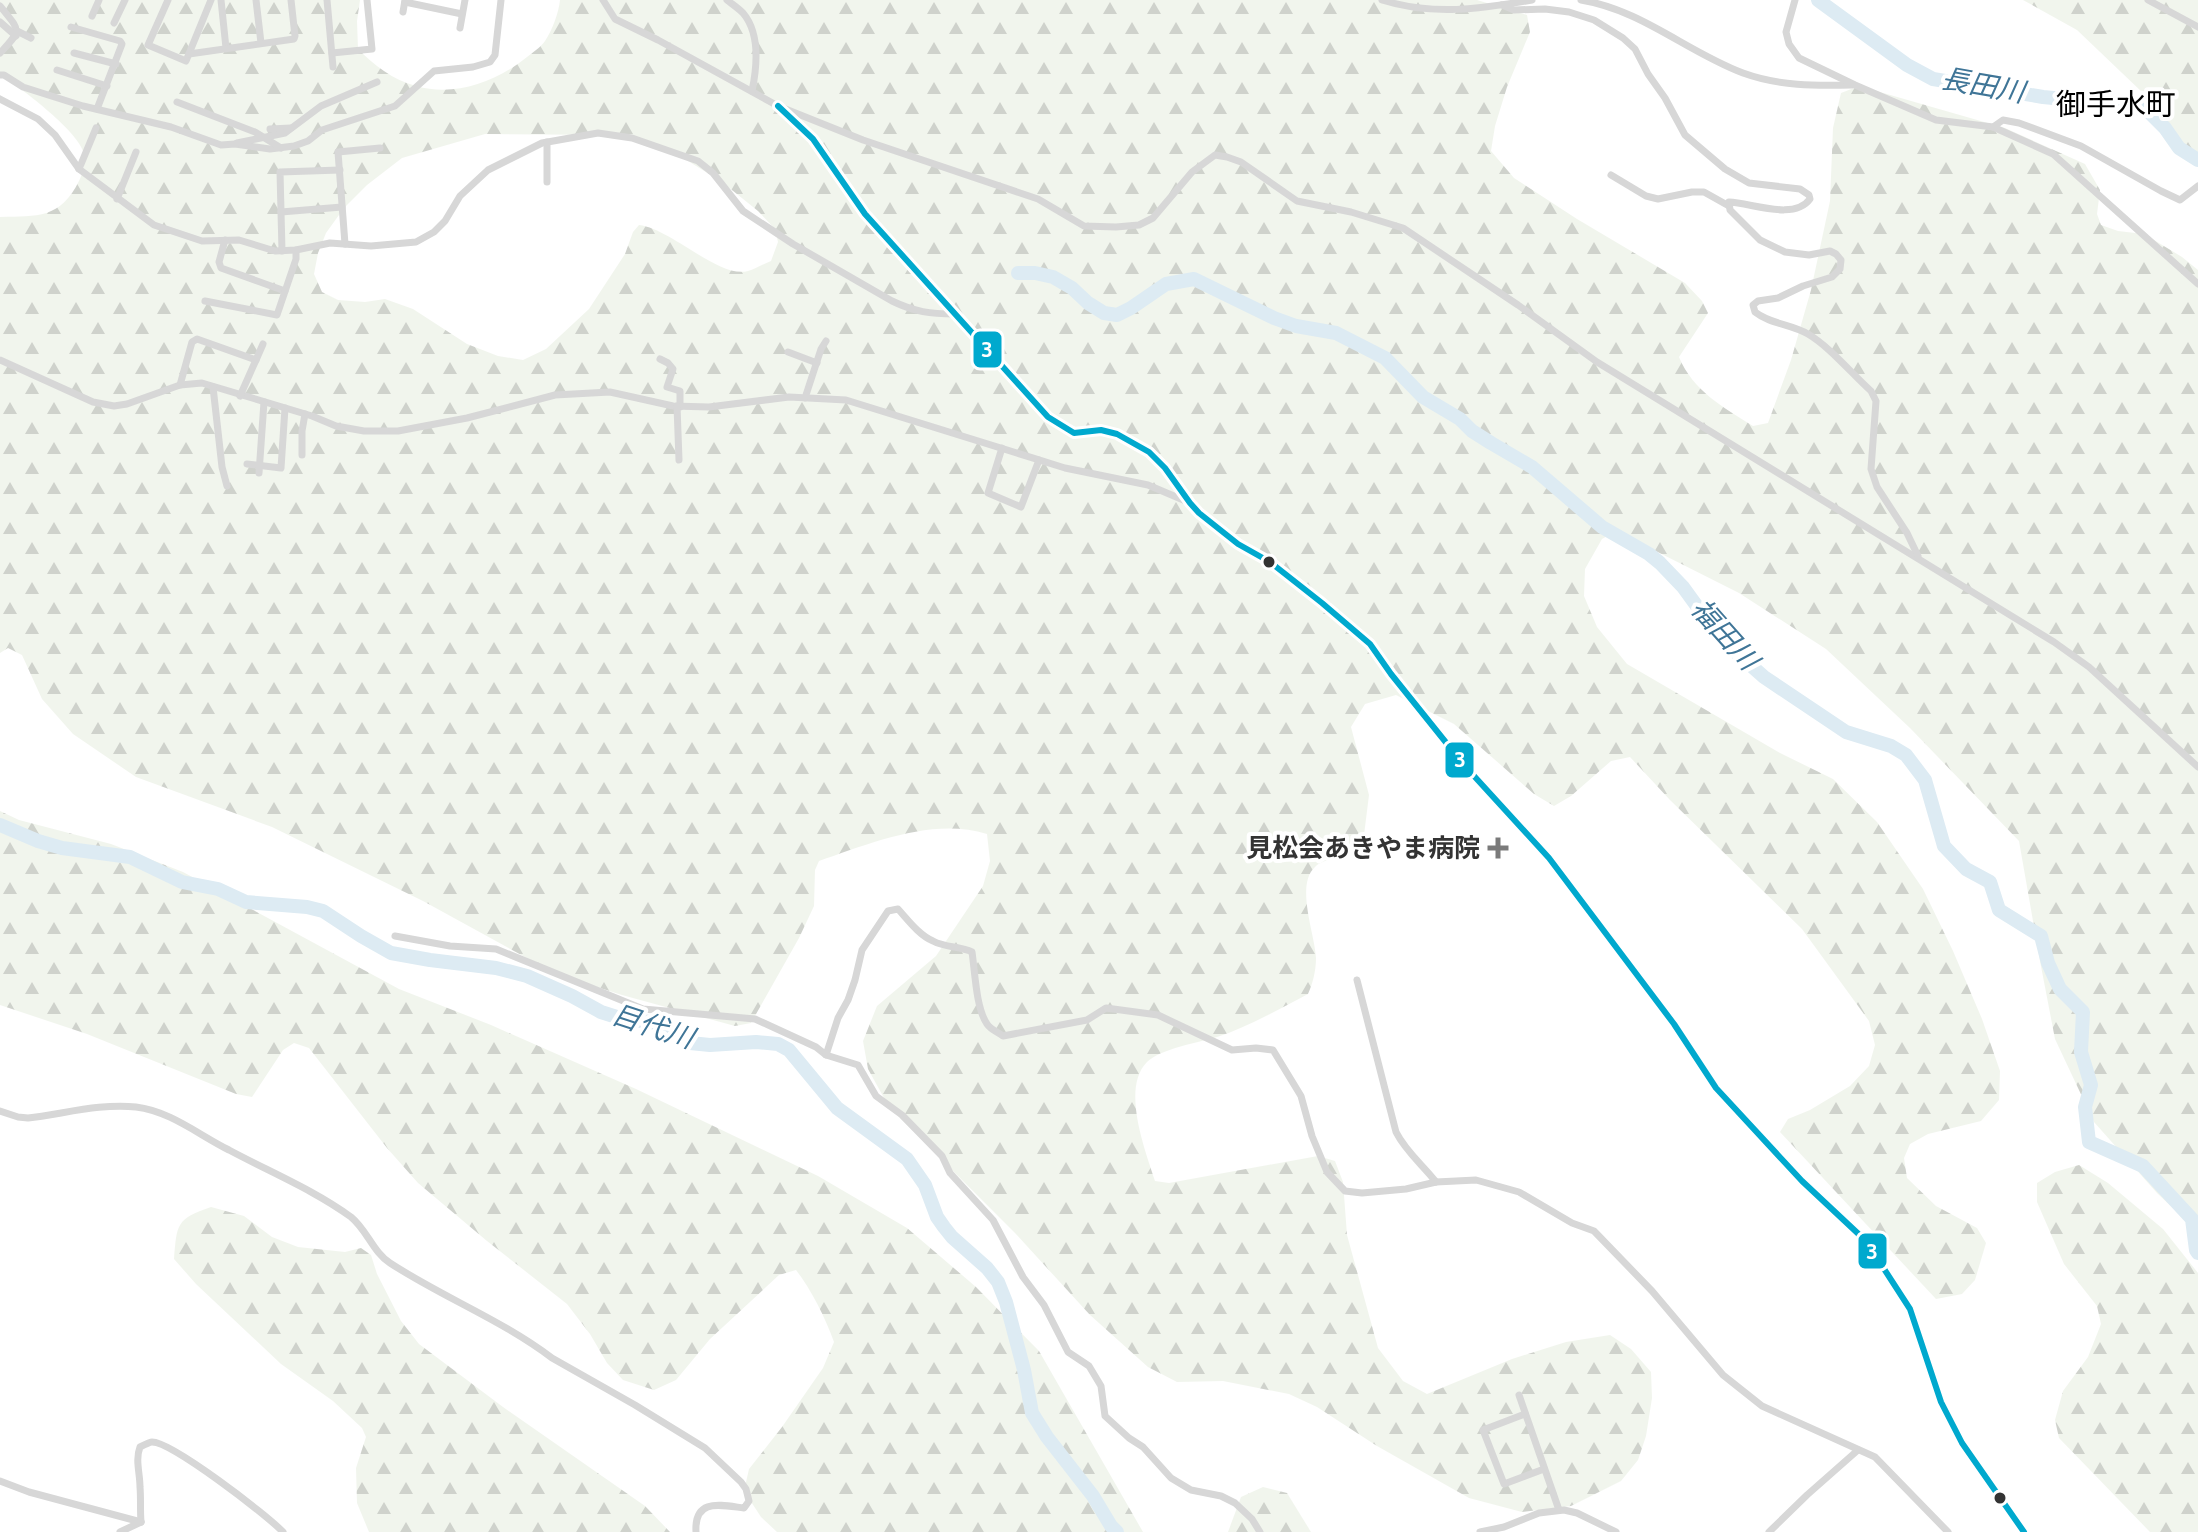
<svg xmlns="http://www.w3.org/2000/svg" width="2198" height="1532" font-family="Cabin,'Noto Sans JP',sans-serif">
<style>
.forest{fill:url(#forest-firs);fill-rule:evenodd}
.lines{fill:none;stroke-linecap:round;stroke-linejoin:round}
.river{stroke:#ddebf3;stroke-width:14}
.minor{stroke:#d7d7d7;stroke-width:7}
.bus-1-casing{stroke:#fff;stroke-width:12}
.bus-1{stroke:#00a9ce;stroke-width:6}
.bus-dot{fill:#333;stroke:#fff;stroke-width:3}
.poi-dot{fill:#7a7a7a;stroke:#fff;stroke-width:3}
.labels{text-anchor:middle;stroke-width:8;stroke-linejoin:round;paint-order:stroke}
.poi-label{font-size:26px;font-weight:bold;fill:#333;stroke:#fff;text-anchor:end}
.water-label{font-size:28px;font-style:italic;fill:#3f7597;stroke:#fff}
.quarter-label{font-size:30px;fill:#000;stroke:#fff}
.line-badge{stroke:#fff;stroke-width:3}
.badge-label{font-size:22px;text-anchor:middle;font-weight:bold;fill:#fff}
</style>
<defs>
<pattern id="forest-firs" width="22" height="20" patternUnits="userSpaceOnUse" patternTransform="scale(2)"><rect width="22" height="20" fill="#f1f5ed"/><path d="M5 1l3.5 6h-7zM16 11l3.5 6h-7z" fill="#cfd2cc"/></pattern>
</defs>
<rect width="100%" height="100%" fill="#fff"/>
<!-- forest -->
<g class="forest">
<path d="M0,0H360L357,21L358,49C374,65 393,80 416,86C455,97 496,82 527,57C532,53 541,47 545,41C552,31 559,12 560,0H1477L1527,15L1530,32L1507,87L1495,126L1491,151L1514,178L1577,219L1685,283L1702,301L1708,313L1679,357C1693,391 1723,407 1753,426L1768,423L1791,360L1811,290L1830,201L1833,128L1841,93L1859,86L2005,128L2085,164L2100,190L2097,214L2101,225L2118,231L2144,234L2182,257L2198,270V1232L2157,1193L2094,1122L2055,1039L2040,961L2019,841L1910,728L1826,649L1739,593L1616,531L1602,539L1585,569L1584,596L1597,627L1627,664L1780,753L1833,779L1877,822L1923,889L1953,951L1982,1019L2000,1071L1999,1100L1981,1121L1928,1134L1910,1144L1904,1158L1907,1178L1936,1206L1977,1228L1986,1243L1975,1280L1962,1294L1936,1299L1780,1132L1788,1119L1810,1110L1850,1086L1869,1066L1875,1045L1869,1021L1802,929L1670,800L1630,757L1611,761L1571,796L1554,806L1534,794L1454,724L1396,695L1365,704L1351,727L1369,795L1362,851C1350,854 1324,858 1315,867C1295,885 1315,934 1316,958C1316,970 1313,983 1308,994C1279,1009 1248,1027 1217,1037C1200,1042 1160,1049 1147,1062C1121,1088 1145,1150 1155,1181L1169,1183L1318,1156L1335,1161L1343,1182L1347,1235L1378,1348L1403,1381L1427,1394L1512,1359L1566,1342L1610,1335L1631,1349L1651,1372L1652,1398L1646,1436L1638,1460L1621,1481L1571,1506L1522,1512L1469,1498L1377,1446L1317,1407L1289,1394L1223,1381L1177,1382L1148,1367L1090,1315L1015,1233L889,1107L868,1069L863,1041L877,1006L936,956L983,886L990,861L987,834C933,817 871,843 819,861L815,870L814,906L799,938L751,1023L735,1026L622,995L556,974L423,901L272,827L136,777L73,734L42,699L22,655L8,648L0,653V217C38,216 60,219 79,181C83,173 86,160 83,151C77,131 19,85 0,76ZM485,134L616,135L667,148L722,182L758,211L775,229L778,242L771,261C763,264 755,269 748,271C719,279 672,229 639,225L633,232L625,254L589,309L546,349L523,360L498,356L467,344L413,309L385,299L365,302L338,300L322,292L314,274L318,253L326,233L344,208L367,185L402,158Z"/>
<polygon points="2023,0 2198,0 2198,159 2180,148 2143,93 2077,30"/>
<path d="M0,811L19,820L111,844L183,872L399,989L491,1025L636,1089L818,1176L907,1228L976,1287L1039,1351L1143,1532H777L761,1517L744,1491L749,1469L782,1427L823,1368L834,1342C825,1317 812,1291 796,1270L779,1275L710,1339L676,1380L654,1390L623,1380L607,1363L590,1334L567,1304L487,1241L418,1183L387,1148L309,1048L294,1043L283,1050L252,1097L236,1094L87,1034L0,1005Z"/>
<polygon points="2079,1165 2108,1183 2163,1229 2198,1273 2198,1532 2150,1532 2059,1438 2055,1420 2063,1391 2088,1357 2101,1324 2097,1306 2064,1264 2037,1202 2037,1183 2055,1172"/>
<path d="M211,1207L244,1216L272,1237L298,1247L345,1252L361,1248L371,1255L377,1274L401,1321L419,1344L503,1407L645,1506L670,1532H369L357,1503L356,1468L366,1437L362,1428L333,1401L281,1364L196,1284L174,1259C177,1224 176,1219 211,1207Z"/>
<polygon points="1263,1487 1287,1493 1311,1532 1228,1532 1241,1497"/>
</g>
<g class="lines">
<!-- river -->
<g class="river">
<polyline points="1818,0 1907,65 1933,79 2043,97 2127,105 2148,111 2165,128 2179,148 2198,160"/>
<polyline points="1018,273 1035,273 1053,277 1072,288 1088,303 1104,313 1117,315 1131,308 1166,284 1194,279 1274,318 1296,326 1336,333 1385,358 1423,397 1460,419 1472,431 1491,443 1532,467 1602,527 1649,554 1660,563 1683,587 1720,638 1764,677 1846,732 1891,746 1906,755 1925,780 1944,846 1966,869 1990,882 1999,910 2041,936 2048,963 2060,989 2083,1012 2081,1052 2091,1085 2085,1107 2089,1142 2143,1166 2192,1219 2196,1250 2198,1253"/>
<polyline points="0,825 38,841 62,848 130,857 182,882 218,889 246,902 307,907 323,911 361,936 391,953 430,960 496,968 527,976 572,996 601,1012 623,1019 659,1023 690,1043 710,1045 756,1042 778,1044 789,1050 837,1108 907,1159 925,1185 937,1217 944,1227 952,1237 987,1268 998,1282 1006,1302 1024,1370 1032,1413 1047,1437 1093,1496 1111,1526 1117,1532"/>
</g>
<!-- minor -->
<g class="minor">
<polyline points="168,0 148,45 186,61 211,0"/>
<polyline points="221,0 226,48"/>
<polyline points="256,0 261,43"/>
<polyline points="327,0 333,67"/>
<polyline points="603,0 615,19 658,40 778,106 863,140 1038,199 1084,226 1116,227 1139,225 1153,218 1192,172 1215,155 1227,157 1241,162 1297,201 1351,212 1403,228 1518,305 1597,362 2054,642 2089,667 2198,767"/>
<path d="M727,0C732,4 738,8 743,13C760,33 757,67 752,91"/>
<path d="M1382,0C1432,16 1481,9 1532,0"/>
<path d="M1581,0C1642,10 1687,52 1743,73C1779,86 1815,86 1852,85"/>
<polyline points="1795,0 1786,32 1789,44 1799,58 1855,85 1936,120 1993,127 2053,154 2198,284"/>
<polyline points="2148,0 2198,27"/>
<polyline points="405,2 462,14"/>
<path d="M1502,5L1514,10L1545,9L1569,12L1594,20L1623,38L1635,49L1648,74L1665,98L1685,135L1725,169L1749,183L1800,189L1809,195L1810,199C1794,221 1752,203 1729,202L1730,210L1760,240L1785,252L1809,255L1830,251L1836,254L1841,260L1840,269L1832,277L1803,286L1778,298L1758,301L1753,305L1755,312C1770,324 1791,324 1808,334C1830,347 1852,374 1871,391L1876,401L1871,469L1877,487L1907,533L1918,556"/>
<path d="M0,6C20,31 23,29 0,53"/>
<polyline points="403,12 405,0"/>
<polyline points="92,16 99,0"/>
<polyline points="0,22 16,36"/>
<polyline points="114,23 125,0"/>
<polyline points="71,27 120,41 122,44 97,109"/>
<polyline points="460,28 465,0"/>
<polyline points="17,31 31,38"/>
<polyline points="74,53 116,64"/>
<polyline points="332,53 372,49 367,0"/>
<polyline points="189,54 294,39 295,36 291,0"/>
<polyline points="57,70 107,86"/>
<polyline points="0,75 4,75 23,87 83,106 171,127 221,145 235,144 270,149 294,146 308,141 322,130 395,106 434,71 473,67 490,62 495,55 501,0"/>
<path d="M0,99L38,119L55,135L79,169L154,225L202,241L239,240L275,251L296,250L330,243L371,246L416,242L434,232L445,221L460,196L488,170L542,143L598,133L632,138L698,161L713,173L743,211L793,244L892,301C915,312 930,314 955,314"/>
<polyline points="177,102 255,132 281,148"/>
<polyline points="778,106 813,139 865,214 1048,417 1074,433 1101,430 1117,434 1149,452 1165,468 1190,503 1199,513 1238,544 1270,562 1322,603 1370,644 1391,674 1464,765 1549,858 1674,1024 1716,1088 1802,1181 1866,1241 1910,1309 1941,1402 1962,1443 2024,1532"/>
<polyline points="1993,127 2003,120 2019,123 2081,146 2161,191 2180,200 2198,186"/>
<polyline points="270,129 291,128"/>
<polyline points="547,142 547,182"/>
<polyline points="237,143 285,133 321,106 377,82"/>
<polyline points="79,169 96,128"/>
<polyline points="1611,175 1646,196 1658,199 1692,192 1704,192 1729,206"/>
<polyline points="117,199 136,152"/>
<polyline points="281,212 342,207"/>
<polyline points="225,240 219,262 221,268 285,291"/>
<polyline points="345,244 338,152 380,148"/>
<polyline points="282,251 280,172 340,170"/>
<polyline points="205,301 277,315 296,259 296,250"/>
<polyline points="788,352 817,363"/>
<polyline points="660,359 668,363 673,369 667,387 680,391 680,407"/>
<polyline points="0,360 93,402 114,406 127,404 180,385 202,383 312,416 336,426 364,431 398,431 467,418 555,395 610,392 673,406 709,407 789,397 846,400 1065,468 1148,485 1188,502"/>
<polyline points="256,360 263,344"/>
<polyline points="180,385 192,342 197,339 256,360 240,396"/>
<polyline points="213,387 222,467 227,486"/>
<polyline points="805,398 821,349 826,341"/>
<polyline points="677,406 679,460"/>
<polyline points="1002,448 988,493 1021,507 1039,460"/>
<polyline points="302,455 302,431 305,414"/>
<polyline points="247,464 281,468 285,408"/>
<polyline points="259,473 264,402"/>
<polyline points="395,936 450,946 496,949 643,1009 755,1019 816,1047 826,1055 858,1065 876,1096 902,1115 942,1156 950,1173 993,1220 1023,1277 1044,1305 1068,1352 1089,1366 1101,1386 1105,1416 1129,1438 1143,1447 1171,1478 1191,1490 1221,1496 1235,1503 1252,1519 1260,1532"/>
<path d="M1357,980L1396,1132C1406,1152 1423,1165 1436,1182"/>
<path d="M826,1055L838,1018L848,1000L855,980L862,950L888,911L898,909C908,920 919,935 933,941C946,948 960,946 972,952C975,972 976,1008 987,1024C991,1030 998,1032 1003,1036L1087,1020L1106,1008L1158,1015L1232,1050L1256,1048L1273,1050L1301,1096L1312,1136L1327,1172L1345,1191L1362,1193L1406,1189L1436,1182L1476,1180L1519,1192L1572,1223L1594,1231L1652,1291L1723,1375L1762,1406L1875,1457L1948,1532"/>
<path d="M0,1111L18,1117L28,1118C63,1114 101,1103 136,1107C170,1111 199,1135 229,1150C270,1172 314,1190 351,1217C367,1230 373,1252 390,1263C442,1297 502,1320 552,1358L635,1405L705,1448L741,1482L746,1489L749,1501L744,1508C720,1505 694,1498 696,1532"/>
<polyline points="1519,1395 1559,1510"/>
<polyline points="1525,1414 1483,1430 1504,1484 1544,1469"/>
<polyline points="0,1481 29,1492 141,1522"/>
<path d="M141,1522C140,1510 141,1499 140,1487C140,1473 135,1460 140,1447C142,1446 151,1442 152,1442C172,1442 267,1515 283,1532"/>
<polyline points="120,1532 141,1522"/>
<polyline points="1480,1532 1504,1527 1539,1513 1564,1510 1577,1513 1616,1532"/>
<polyline points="1769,1532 1807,1495 1858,1450"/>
</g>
<!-- bus-1 casing -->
<g class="bus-1-casing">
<polyline id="bus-1" points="778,106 813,139 865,214 1048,417 1074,433 1101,430 1117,434 1149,452 1165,468 1190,503 1199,513 1238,544 1270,562 1322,603 1370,644 1391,674 1464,765 1549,858 1674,1024 1716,1088 1802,1181 1866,1241 1910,1309 1941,1402 1962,1443 2024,1532"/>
</g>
<!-- bus-1 -->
<use href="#bus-1" class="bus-1"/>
</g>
<!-- markers -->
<g class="bus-dot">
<circle cx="1269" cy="562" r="7"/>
<circle cx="2000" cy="1498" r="7"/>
</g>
<path class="poi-dot" d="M1494 836h8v8h8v8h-8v8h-8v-8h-8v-8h8z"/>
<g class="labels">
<!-- poi labels -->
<g class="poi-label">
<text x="1480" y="857">見松会あきやま病院</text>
</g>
<!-- water labels -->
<g class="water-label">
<text transform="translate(1983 85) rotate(10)" y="10">長田川</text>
<text transform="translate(1725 634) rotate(48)" y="10">福田川</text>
<text transform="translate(653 1026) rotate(18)" y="10">目代川</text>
</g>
<!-- quarter labels -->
<g class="quarter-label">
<text x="2116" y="115">御手水町</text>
</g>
</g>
<g class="line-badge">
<rect x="972" y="330" width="31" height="39" rx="8" fill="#00a9ce"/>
<rect x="1444" y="741" width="31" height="38" rx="8" fill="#00a9ce"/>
<rect x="1857" y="1232" width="31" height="38" rx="8" fill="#00a9ce"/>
</g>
<g class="badge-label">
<text x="987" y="357">3</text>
<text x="1460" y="767">3</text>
<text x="1872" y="1259">3</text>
</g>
</svg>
